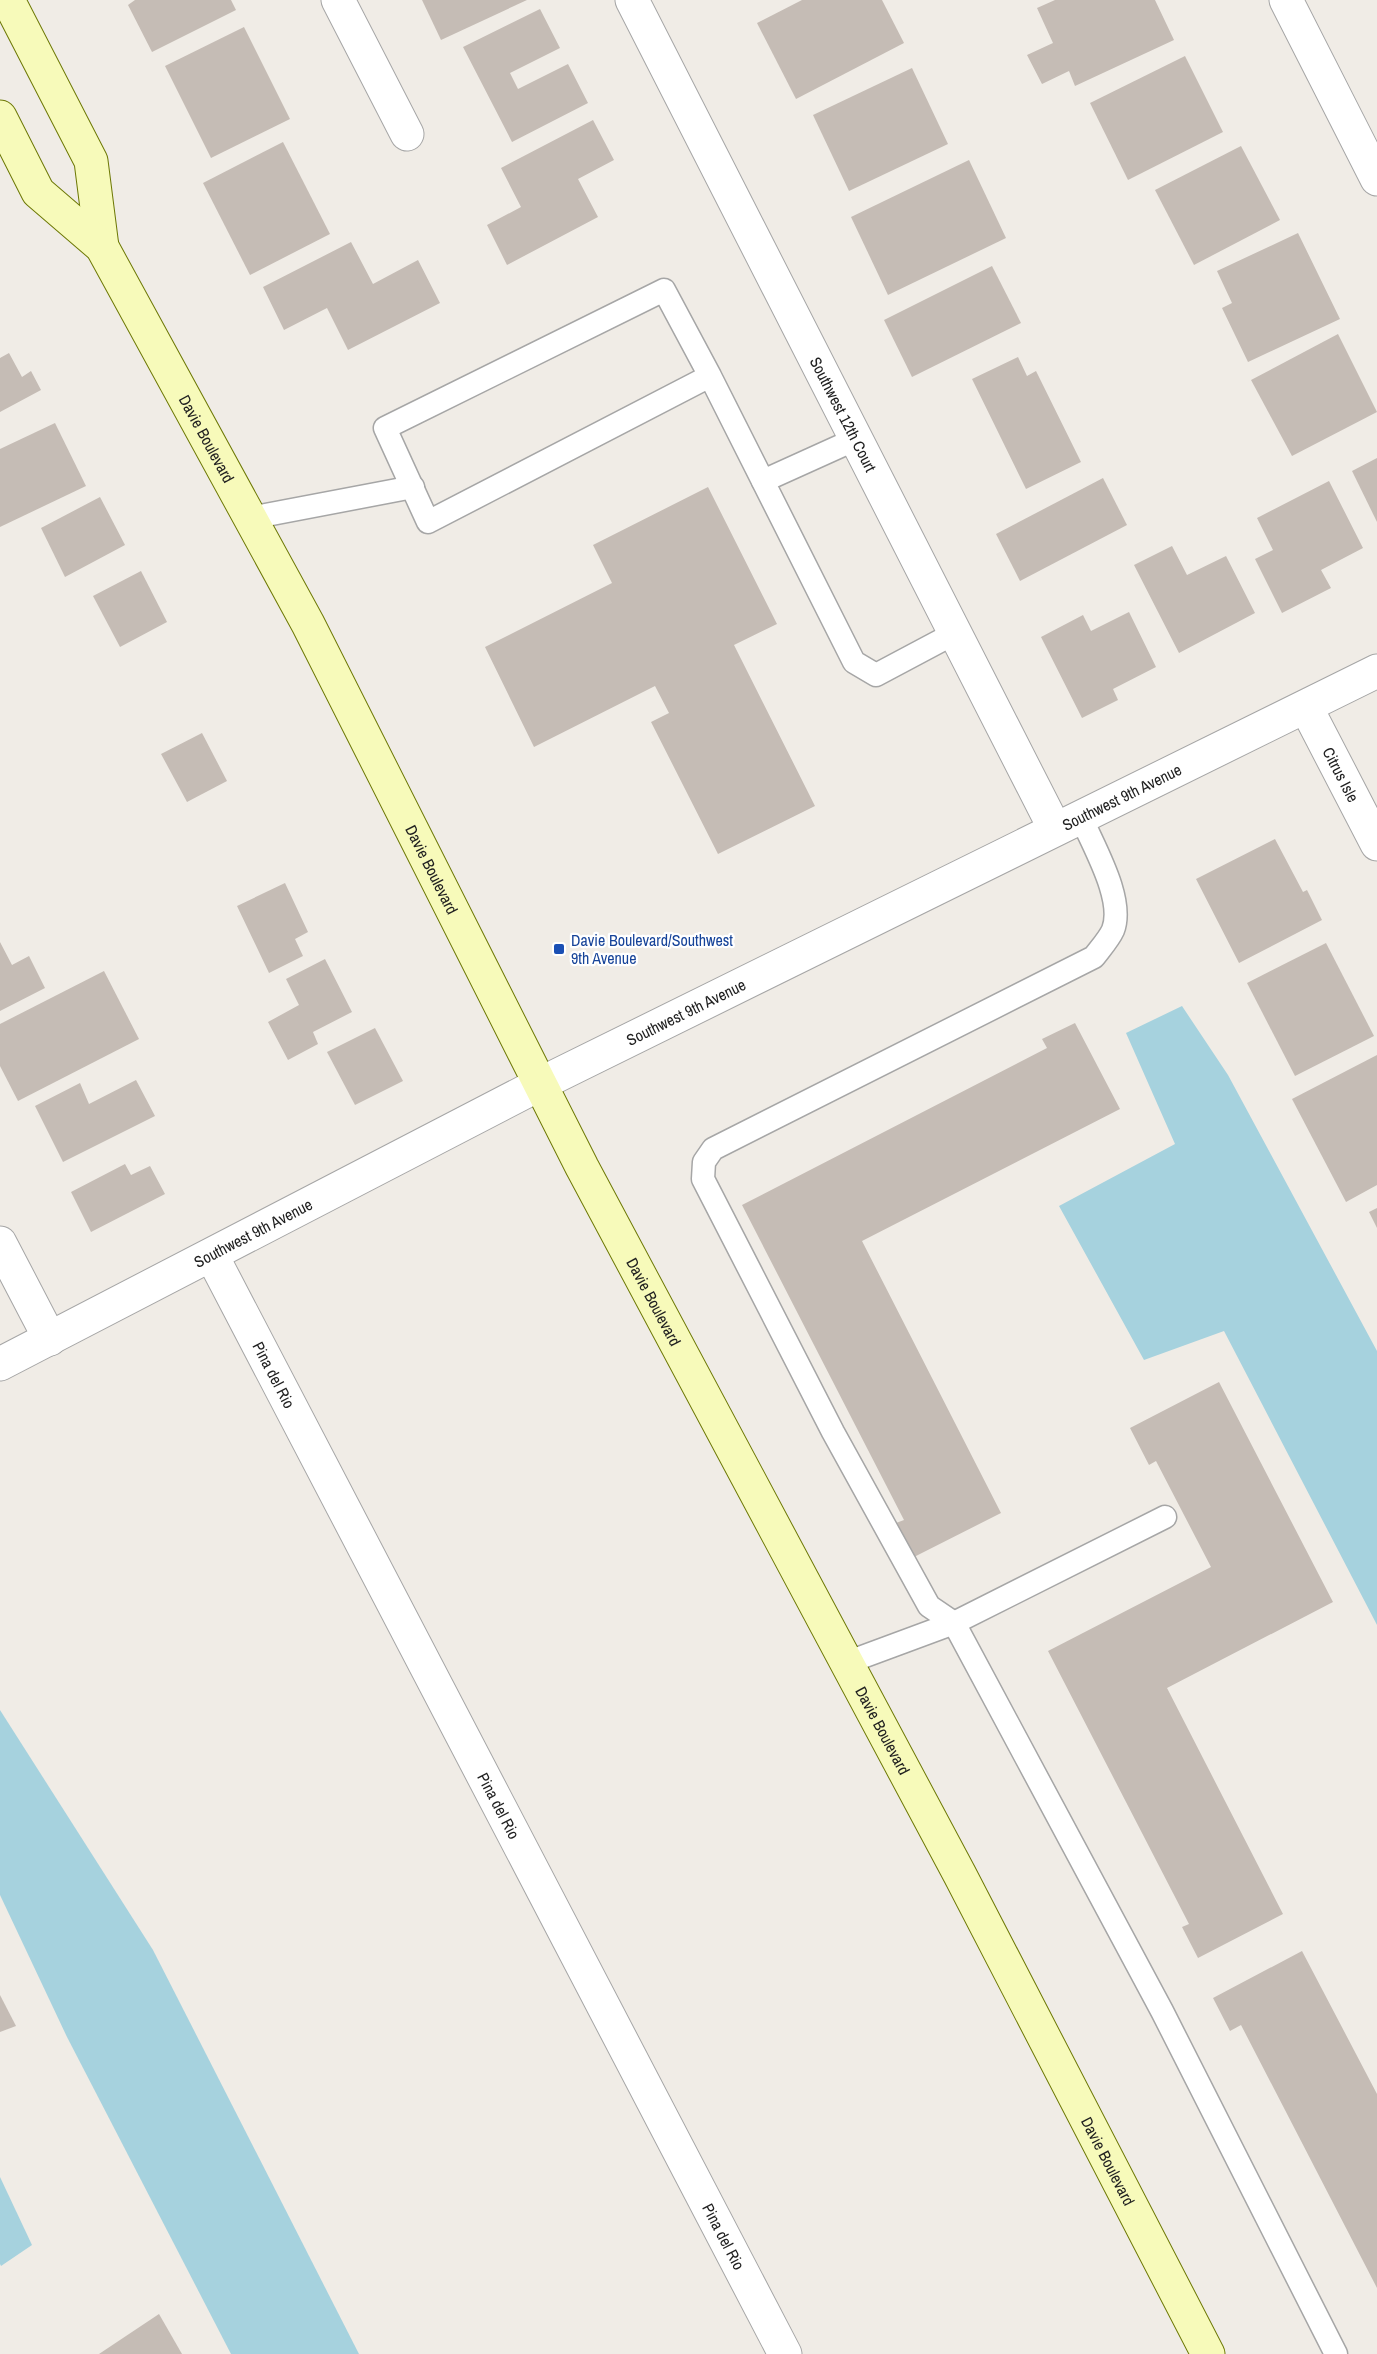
<svg xmlns="http://www.w3.org/2000/svg" width="1377" height="2354" font-family="'Archivo Narrow',sans-serif">
<style>
.water{fill:#a6d2de}
.building{fill:#c5bcb5}
.lines{fill:none;stroke-linecap:round;stroke-linejoin:round}
.service-casing{stroke:#a6a6a6;stroke-width:25}
.minor-casing{stroke:#a6a6a6;stroke-width:35}
.secondary-casing{stroke:#6d7805;stroke-width:35}
.service{stroke:#fff;stroke-width:22}
.minor{stroke:#fff;stroke-width:33}
.secondary{stroke:#f7faba;stroke-width:33}
.transit-dot{fill:#1a4fb4;stroke:#fff;stroke-width:2}
.labels{text-anchor:middle;stroke-width:4.5;stroke-linejoin:round;paint-order:stroke}
.street-label{font-size:16px;fill:#1f1f1f;stroke:#fff}
.transit-label{font-size:16px;fill:#164399;stroke:#fff;text-anchor:start}
</style>
<rect width="100%" height="100%" fill="#f0ece6"/>
<!-- water -->
<g class="water">
<polygon points="1182,1006 1228,1075 1377,1351 1377,1625 1224,1331 1144,1360 1059,1206 1175,1144 1126,1033"/>
<polygon points="0,1710 153,1950 359,2354 231,2354 67,2037 0,1895"/>
<polygon points="0,2177 32,2245 1,2266 0,2264"/>
</g>
<!-- building -->
<g class="building">
<polygon points="135,0 231,0 236,10 152,52 128,5"/>
<polygon points="422,0 527,0 441,40"/>
<polygon points="802,0 882,0 904,43 796,99 757,23"/>
<polygon points="1055,0 1155,0 1174,40 1075,86 1069,71 1042,84 1027,55 1053,43 1037,8"/>
<polygon points="540,9 560,48 510,73 518,89 568,64 588,103 512,142 463,47"/>
<polygon points="244,27 290,119 211,158 165,66"/>
<polygon points="1185,56 1223,132 1128,180 1090,103"/>
<polygon points="912,68 948,144 849,191 813,115"/>
<polygon points="593,120 614,160 578,179 598,217 507,265 487,225 521,207 501,168"/>
<polygon points="283,142 330,234 250,275 203,183"/>
<polygon points="1241,146 1280,220 1194,265 1155,190"/>
<polygon points="969,160 1006,238 888,295 851,217"/>
<polygon points="1298,233 1340,319 1248,362 1222,308 1232,303 1217,271"/>
<polygon points="351,242 373,284 418,260 440,303 348,350 327,308 284,330 263,287"/>
<polygon points="992,266 1021,323 912,377 884,320"/>
<polygon points="1338,334 1377,412 1292,456 1251,380"/>
<polygon points="9,353 22,377 31,371 41,390 0,412 0,358"/>
<polygon points="1018,357 1027,376 1036,371 1081,462 1026,489 972,379"/>
<polygon points="55,423 86,486 0,527 0,449"/>
<polygon points="1377,458 1377,522 1352,471"/>
<polygon points="1103,478 1127,525 1020,581 996,534"/>
<polygon points="1329,481 1363,548 1321,570 1331,588 1282,613 1255,559 1273,550 1257,518"/>
<polygon points="708,487 777,624 734,645 815,806 718,854 651,722 669,713 655,686 534,747 485,647 612,583 593,545"/>
<polygon points="100,497 125,545 65,577 41,528"/>
<polygon points="1172,546 1187,575 1226,556 1255,613 1179,653 1134,565"/>
<polygon points="141,571 167,622 120,647 93,596"/>
<polygon points="1129,612 1156,667 1113,689 1118,700 1082,718 1041,637 1083,615 1091,631"/>
<polygon points="202,733 227,781 187,802 161,754"/>
<polygon points="1275,839 1303,892 1307,890 1322,920 1239,963 1196,879"/>
<polygon points="285,883 308,932 295,939 303,956 269,973 237,906"/>
<polygon points="0,942 12,965 29,956 45,988 0,1011"/>
<polygon points="1326,943 1374,1036 1295,1076 1247,983"/>
<polygon points="325,959 352,1012 313,1032 318,1044 288,1060 268,1022 299,1005 286,979"/>
<polygon points="104,971 139,1039 18,1101 0,1066 0,1024"/>
<polygon points="1075,1023 1120,1109 862,1241 1001,1513 914,1557 896,1523 904,1520 742,1205 1047,1048 1042,1039"/>
<polygon points="375,1028 403,1081 355,1105 327,1052"/>
<polygon points="1377,1055 1377,1185 1346,1202 1292,1099"/>
<polygon points="136,1080 155,1116 63,1162 35,1106 80,1083 89,1104"/>
<polygon points="125,1164 131,1175 150,1166 165,1194 91,1232 71,1192"/>
<polygon points="1377,1208 1377,1228 1369,1212"/>
<polygon points="1219,1382 1333,1602 1167,1688 1283,1914 1198,1958 1182,1927 1189,1924 1048,1651 1211,1567 1156,1461 1149,1465 1130,1428"/>
<polygon points="1302,1951 1377,2094 1377,2288 1241,2025 1230,2031 1213,1998"/>
<polygon points="0,1995 16,2026 0,2032"/>
<polygon points="159,2314 182,2354 99,2354"/>
</g>
<g class="lines">
<!-- service casing -->
<g class="service-casing">
<g id="service">
<polyline points="710,376 664,290 385,428 428,522 710,376 854,662 876,675 955,633"/>
<polyline points="763,481 856,439"/>
<polyline points="250,518 413,487"/>
<path d="M1081,817C1093,846 1125,899 1113,930C1109,939 1100,949 1094,957L713,1149L704,1162L703,1179L833,1432L929,1606L954,1623L1162,2011L1336,2354"/>
<polyline points="846,1663 954,1623 1165,1517"/>
</g>
</g>
<!-- minor casing -->
<g class="minor-casing">
<g id="minor">
<polyline points="338,0 407,134"/>
<path id="s1" d="M632,0L1055,829"/>
<polyline points="1286,0 1377,179"/>
<path id="s2" d="M1306,707L1377,844"/>
<polyline points="0,1243 50,1339"/>
<path id="s3" d="M212,1256L785,2354"/>
<path id="s4" d="M0,1364L540,1084L1377,671"/>
</g>
</g>
<!-- secondary casing -->
<g class="secondary-casing">
<g id="secondary">
<polyline points="8,0 91,161 102,247"/>
<path id="s5" d="M0,117L38,192L102,247L308,624L582,1167L960,1875L1208,2354"/>
</g>
</g>
<!-- service -->
<use href="#service" class="service"/>
<!-- minor -->
<use href="#minor" class="minor"/>
<!-- secondary -->
<use href="#secondary" class="secondary"/>
</g>
<!-- markers -->
<rect class="transit-dot" x="553" y="943" width="12" height="12" rx="3"/>
<g class="labels">
<!-- street labels -->
<g class="street-label">
<text dy="6" stroke="none"><textPath href="#s1" startOffset="465">Southwest 12th Court</textPath></text>
<text dy="6" stroke="none"><textPath href="#s5" startOffset="387">Davie Boulevard</textPath></text>
<text dy="6" stroke="none"><textPath href="#s2" startOffset="76">Citrus Isle</textPath></text>
<text dy="6" stroke="none"><textPath href="#s4" startOffset="1257">Southwest 9th Avenue</textPath></text>
<text dy="6" stroke="none"><textPath href="#s5" startOffset="873">Davie Boulevard</textPath></text>
<text dy="6" stroke="none"><textPath href="#s4" startOffset="771">Southwest 9th Avenue</textPath></text>
<text dy="6" stroke="none"><textPath href="#s4" startOffset="285">Southwest 9th Avenue</textPath></text>
<text dy="6" stroke="none"><textPath href="#s5" startOffset="1359">Davie Boulevard</textPath></text>
<text dy="6" stroke="none"><textPath href="#s3" startOffset="134">Pina del Rio</textPath></text>
<text dy="6" stroke="none"><textPath href="#s5" startOffset="1845">Davie Boulevard</textPath></text>
<text dy="6" stroke="none"><textPath href="#s3" startOffset="620">Pina del Rio</textPath></text>
<text dy="6" stroke="none"><textPath href="#s5" startOffset="2331">Davie Boulevard</textPath></text>
<text dy="6" stroke="none"><textPath href="#s3" startOffset="1106">Pina del Rio</textPath></text>
</g>
<!-- transit labels -->
<g class="transit-label">
<text x="571" y="946">Davie Boulevard/Southwest<tspan x="571" dy="18">9th Avenue</tspan></text>
</g>
</g>
</svg>
